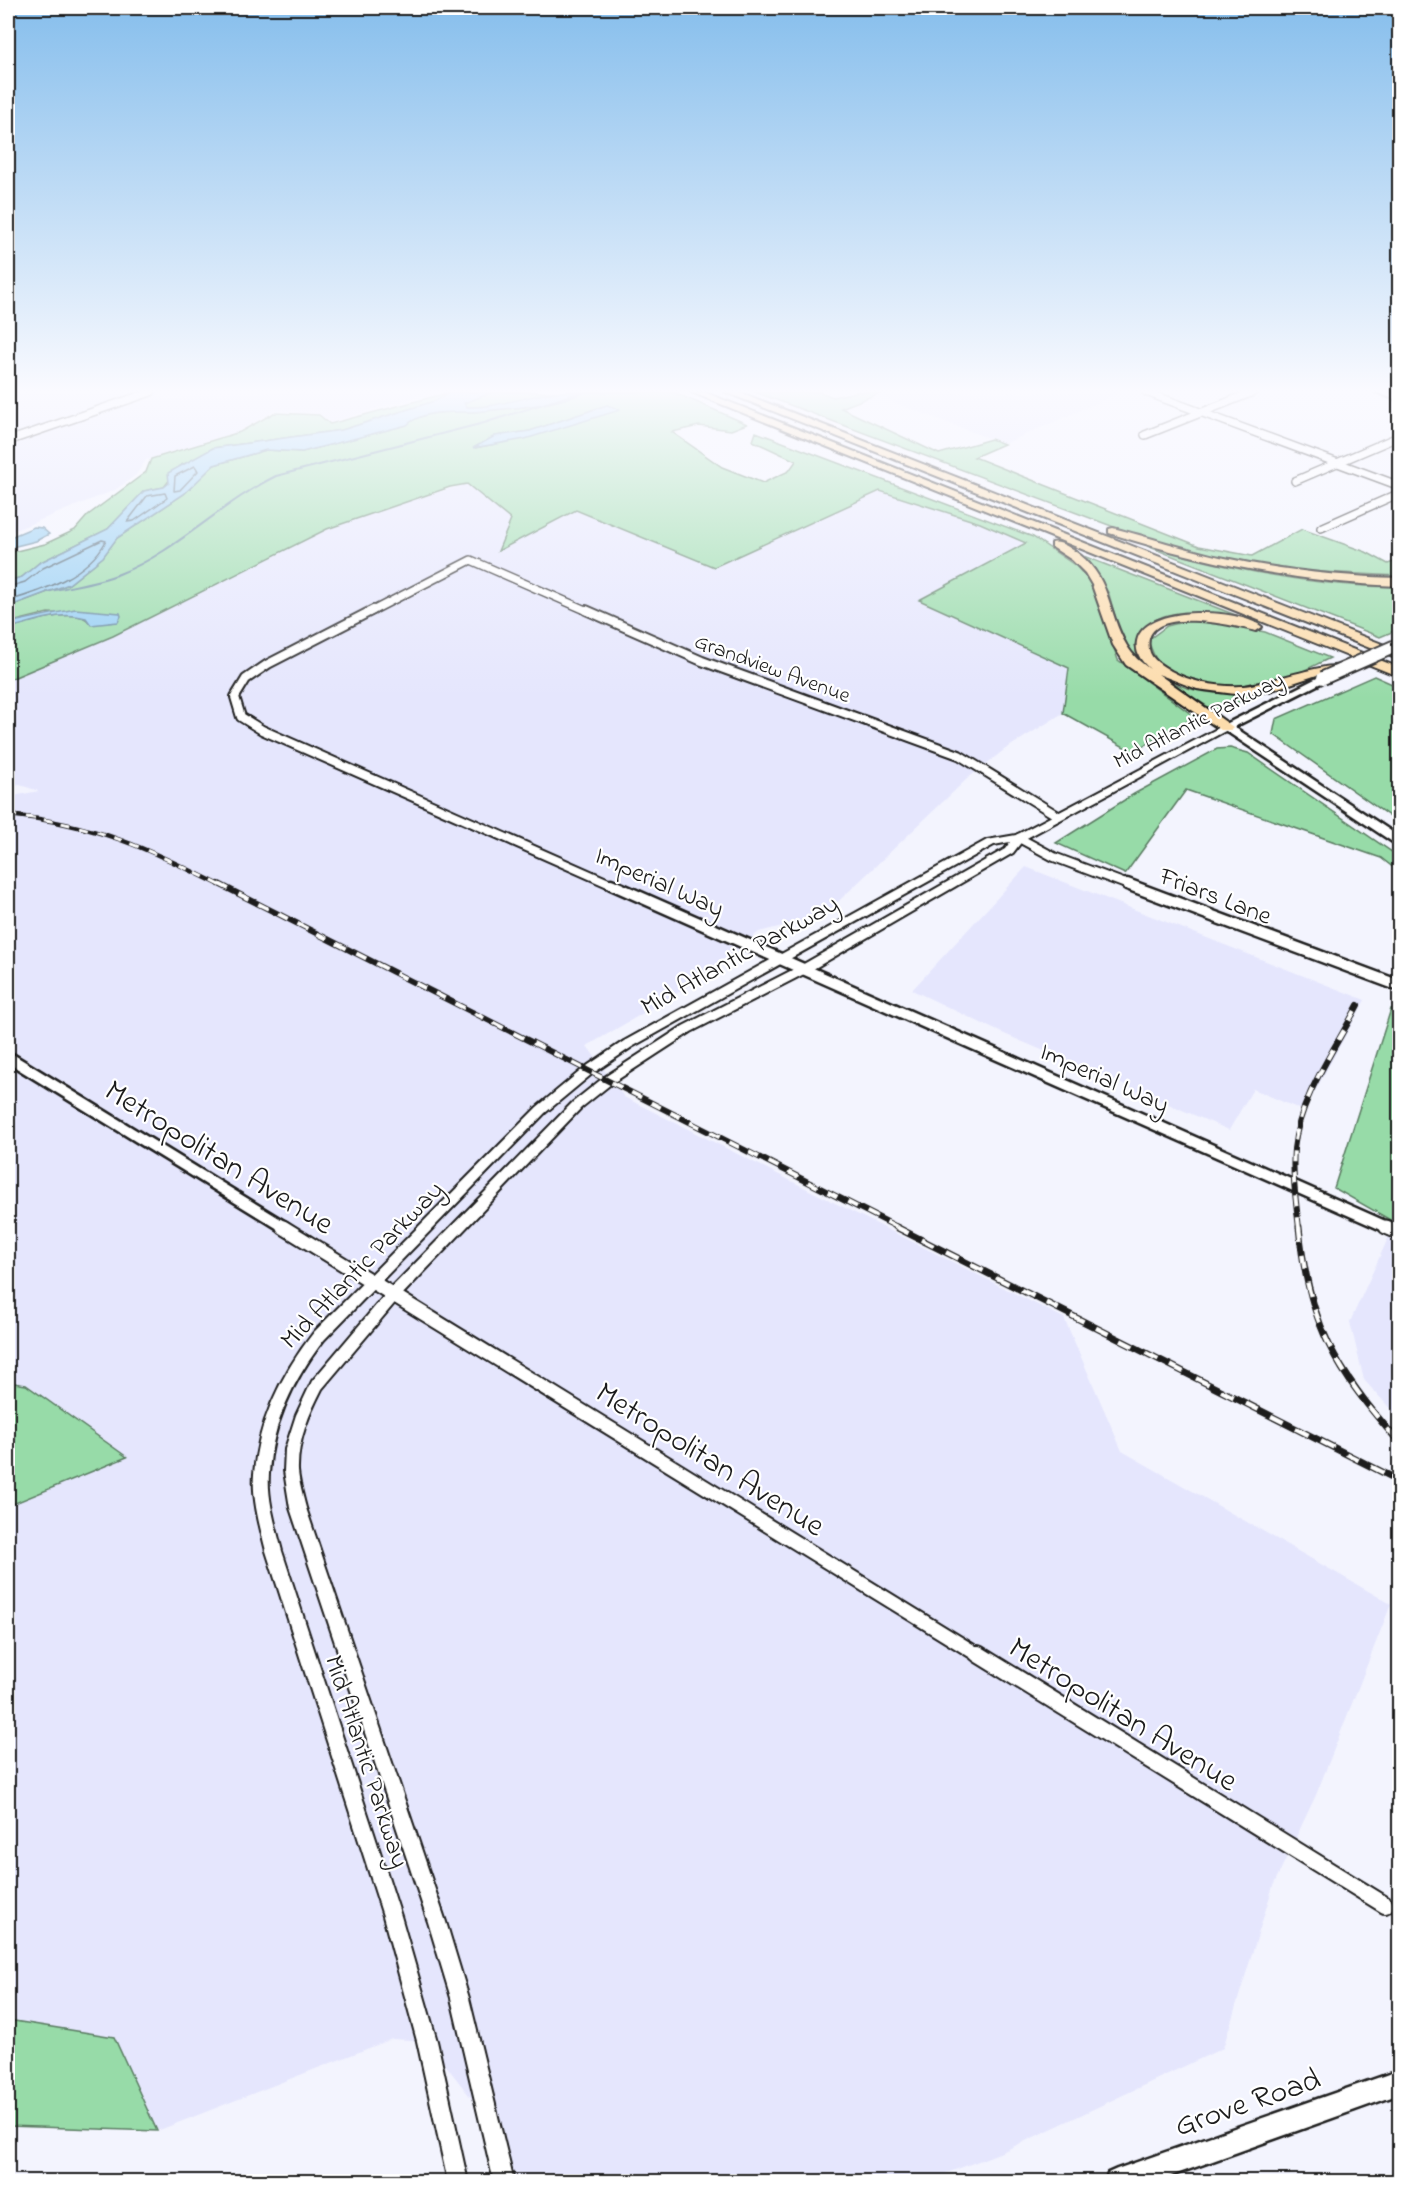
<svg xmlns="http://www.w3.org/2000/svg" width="1407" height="2189" font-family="'Indie Flower',sans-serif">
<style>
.built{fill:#e5e6fd}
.green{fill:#97dba8;stroke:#5a7c62;stroke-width:1.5;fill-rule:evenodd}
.water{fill:#93cdf3;stroke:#63869d;stroke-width:1.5}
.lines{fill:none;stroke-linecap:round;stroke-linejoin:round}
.shore{stroke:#4c6372;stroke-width:1.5}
.stream{stroke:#63869d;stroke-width:2}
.minor-far4-casing{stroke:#1c1c1c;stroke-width:10}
.minor-far3-casing{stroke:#1c1c1c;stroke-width:12}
.minor-far2-casing{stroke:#1c1c1c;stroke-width:15}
.minor-far1-casing{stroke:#1c1c1c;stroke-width:17}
.minor-casing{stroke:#1c1c1c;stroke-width:20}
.tertiary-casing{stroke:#1c1c1c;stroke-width:4}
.secondary-casing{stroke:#1c1c1c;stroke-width:5}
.motorway-casing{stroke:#1c1c1c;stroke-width:4}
.minor-far4{stroke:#fff;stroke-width:7}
.minor-far3{stroke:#fff;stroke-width:8}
.minor-far2{stroke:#fff;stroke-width:10}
.minor-far1{stroke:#fff;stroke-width:13}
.minor{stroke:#fff;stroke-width:16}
.tertiary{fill:#fff;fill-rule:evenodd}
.secondary{fill:#fff;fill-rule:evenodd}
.motorway{fill:#fcdcac;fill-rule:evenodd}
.rail-far2-casing{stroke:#1c1c1c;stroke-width:4.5}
.rail-far1-casing{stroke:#1c1c1c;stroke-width:6}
.rail-casing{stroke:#1c1c1c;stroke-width:7}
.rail-far2{stroke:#fff;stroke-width:3;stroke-dasharray:9;stroke-linecap:butt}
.rail-far1{stroke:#fff;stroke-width:4;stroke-dasharray:11;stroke-linecap:butt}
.rail{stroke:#fff;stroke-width:4.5;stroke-dasharray:14;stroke-linecap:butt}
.secondary-bridge-casing{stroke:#1c1c1c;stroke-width:16;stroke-linecap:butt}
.secondary-bridge{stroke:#fff;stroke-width:12}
.labels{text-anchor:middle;stroke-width:4.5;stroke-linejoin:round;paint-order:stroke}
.far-street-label{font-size:22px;fill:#1c1c1c;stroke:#fff}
.street-label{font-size:26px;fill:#1c1c1c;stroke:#fff}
.near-street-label{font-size:32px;fill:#1c1c1c;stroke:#fff}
</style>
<rect width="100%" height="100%" fill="#f3f4fe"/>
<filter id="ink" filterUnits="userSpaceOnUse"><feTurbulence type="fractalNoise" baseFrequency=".0167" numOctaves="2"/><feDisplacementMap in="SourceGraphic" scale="12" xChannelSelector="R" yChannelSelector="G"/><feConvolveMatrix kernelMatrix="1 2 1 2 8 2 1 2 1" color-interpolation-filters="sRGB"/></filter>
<g filter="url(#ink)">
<!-- built -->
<g class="built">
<polygon points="8,392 164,392 158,396 168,400 233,392 433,392 331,422 318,414 274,411 237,432 146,460 136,475 115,490 8,533"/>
<polygon points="882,392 1122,392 1004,444 874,395"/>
<polygon points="467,484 511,520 499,550 576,510 714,567 880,491 980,523 1027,543 919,600 1069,668 1063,713 1004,750 968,778 824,915 759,932 691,985 587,1046 624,1097 1064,1318 1122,1451 1391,1604 1316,1795 1273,1886 1223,2048 1002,2152 926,2181 515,2182 489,2121 427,2041 392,2039 157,2131 114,2037 8,2020 8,1506 127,1457 26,1385 8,1382 8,797 39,791 20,785 8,787 8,680 113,636 327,529 373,511"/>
<polygon points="1026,867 1365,1000 1304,1111 1253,1089 1229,1130 1002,1033 912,990"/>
<polygon points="1395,1223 1399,1225 1399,1418 1364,1380 1350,1322"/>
</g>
<!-- green -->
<g class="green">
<polygon points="451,392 435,401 342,430 213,448 195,460 181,465 164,487 144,491 108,529 39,563 22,577 8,581 8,553 45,544 75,530 88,515 146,472 151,459 240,432 274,413 319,415 330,424"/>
<polygon points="493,392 556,392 492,407 466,407 464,403"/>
<path d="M585,392H673L747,424L731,430L699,426L672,432L722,467L763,483L789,471L796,461L753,441L756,432L1033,537L1076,566L1091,583L1118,660L1195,717L1133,752L1063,713L1069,668L919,600L1026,543L980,523L880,491L714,567L576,510L498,551L511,520L467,484L450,487L327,529L113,636L8,680V628C25,624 79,605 90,623L121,616L48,613L8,623V607L69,584L103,557L117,538L184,494L214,465L266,450L302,452L406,425C426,407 459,414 483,411C516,408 554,405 585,392ZM607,405L618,410L525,438L475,448L496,436L530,431Z"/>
<polygon points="755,392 820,392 833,397 856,392 882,392 841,408 939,454 991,439 1004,444 974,457 1199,546 1252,556 1302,529 1366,552 1388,564 1399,560 1399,576 1286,570 1218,558 1146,539"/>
<path d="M1147,546C1229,569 1314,587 1399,587V629L1380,637Z"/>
<path d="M1086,557L1251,621C1220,615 1169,601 1144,629C1140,633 1137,640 1135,645C1161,693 1207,695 1256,694L1216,712L1140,664L1120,635L1109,594Z"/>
<path d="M1195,619L1265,632L1330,658C1306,669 1280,684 1252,687C1226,690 1169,682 1155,657C1152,652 1150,645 1148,640L1167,626Z"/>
<polygon points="1374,676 1399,687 1399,823 1273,734 1276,719"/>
<polygon points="1230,748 1248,753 1399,857 1399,872 1381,858 1186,790 1125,874 1056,843 1134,794 1217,749"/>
<polygon points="1399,1007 1400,1007 1399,1225 1334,1188 1391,1009"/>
<polygon points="8,1382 26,1385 127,1457 8,1506"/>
<polygon points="8,2020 114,2037 157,2131 8,2126"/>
</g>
<!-- water -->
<g class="water">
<path d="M451,392H493L464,403L467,407C498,408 525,396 556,392C565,391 575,392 585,392C554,405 516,408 483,411C459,414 426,407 407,425L302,452L266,450L214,465L184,494L117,538L103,557L69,584L8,607V581L22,577L39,563L108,529L144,491L164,487L169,483L168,473L213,448L342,430L435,401Z"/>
<polygon points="607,405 620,410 525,439 473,448 495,436 530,431"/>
<polygon points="34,527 42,528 49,534 36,541 8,548 8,538"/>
<path d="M75,609L120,613L121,616L118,622L91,625L86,618C59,610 33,623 8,628V623Z"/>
</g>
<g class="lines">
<!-- shore -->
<g class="shore">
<polygon points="195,466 198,471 180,490 174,491 175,476"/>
<polygon points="165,493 167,498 134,521 127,522 147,496"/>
<path d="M8,587L25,582L43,568L102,540L106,541C88,575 43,591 8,601"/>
</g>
<!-- stream -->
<path class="stream" d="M47,592C70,586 97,583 119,574C176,552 221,503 276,476L484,423L581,392"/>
<!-- minor-far4 casing -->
<g class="minor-far4-casing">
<g id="minor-far4">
<polyline points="1146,392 1400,486"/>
<polyline points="1145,435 1253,392"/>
<polyline points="8,441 151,392"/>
<polyline points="1295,481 1400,436"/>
<polyline points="1321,528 1400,493"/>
<polyline points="370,612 471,560 590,612"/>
</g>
</g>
<!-- minor-far3 casing -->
<g class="minor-far3-casing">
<g id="minor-far3">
<polyline points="373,610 268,664 246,679 235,697 241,717 262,730 615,886"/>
<polyline points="586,610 702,661 959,755 1058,816"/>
<polyline points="1019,838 1054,857 1131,886"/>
</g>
</g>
<!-- minor-far2 casing -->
<g class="minor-far2-casing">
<g id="minor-far2">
<polyline points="611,884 1389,1228"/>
<polyline points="1127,884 1400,986"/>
<polyline points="8,1057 286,1228"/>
</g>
</g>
<!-- minor-far1 casing -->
<g class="minor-far1-casing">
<g id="minor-far1">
<polyline points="283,1227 980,1656"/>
<polyline points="1386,1227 1400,1233"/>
</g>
</g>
<!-- minor casing -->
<g class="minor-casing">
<polyline id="minor" points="978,1654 1385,1905"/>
</g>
<!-- tertiary casing -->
<g class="tertiary-casing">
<path id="tertiary" d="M1226,724L1229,725V729L1023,840L1013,853L808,972L691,1032L611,1084L581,1108L399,1298L322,1389C309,1414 297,1442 298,1471C299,1483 303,1496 306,1508L446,1922L469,1998L514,2182H494L451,1998L428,1922L290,1508L284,1471L285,1449L296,1415L312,1381L389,1290L573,1102L603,1078L683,1026L800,966L1005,849L1010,842L994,845L632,1047L592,1074L545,1113L324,1340C293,1380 272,1423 269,1474C267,1499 276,1527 282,1551L401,1916L437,2041L468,2182H448L417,2041L383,1916L266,1551C260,1527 252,1499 254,1474C258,1421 282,1373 314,1332L537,1107L584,1068L624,1041L987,840L1016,835Z"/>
</g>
<!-- secondary casing -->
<g class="secondary-casing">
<g id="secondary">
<polygon points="1376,392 1388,392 1400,396 1400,401"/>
<polygon points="1323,675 1327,676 1327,680 1234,727 1400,837 1400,847 1220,727"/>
<polygon points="1400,2070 1400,2094 1154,2182 1105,2182 1108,2173 1117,2169"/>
</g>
</g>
<!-- motorway casing -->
<g class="motorway-casing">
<g id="motorway">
<polygon points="691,392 704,392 1400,668 1400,677"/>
<polygon points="725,392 739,392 1400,651 1400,660"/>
<path d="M1113,528C1149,537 1184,549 1220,557C1280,570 1339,577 1400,578V586C1299,583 1204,563 1109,533V529Z"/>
<path d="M1052,543C1060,541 1066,546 1073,550C1112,575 1106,611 1127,646C1133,656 1140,662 1150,669C1141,661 1135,653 1137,641C1144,603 1244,609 1262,627L1256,631C1236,626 1141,603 1149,649C1151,660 1163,666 1171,671C1193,683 1218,687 1243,686C1265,685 1342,656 1354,668L1352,671L1317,675L1269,691L1235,694L1197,689L1158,674L1233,727L1231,730H1221L1126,665L1113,645L1092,585L1085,573L1072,560L1052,547Z"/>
</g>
</g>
<!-- minor-far4 -->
<use href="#minor-far4" class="minor-far4"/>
<!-- minor-far3 -->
<use href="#minor-far3" class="minor-far3"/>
<!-- minor-far2 -->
<use href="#minor-far2" class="minor-far2"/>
<!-- minor-far1 -->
<use href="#minor-far1" class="minor-far1"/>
<!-- minor -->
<use href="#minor" class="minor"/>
<!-- tertiary -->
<use href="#tertiary" class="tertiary"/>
<!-- secondary -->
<use href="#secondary" class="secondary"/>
<!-- motorway -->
<use href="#motorway" class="motorway"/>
<!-- rail-far2 casing -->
<g class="rail-far2-casing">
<path id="rail-far2" d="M8,815C96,824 144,847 222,886"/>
</g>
<!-- rail-far1 casing -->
<g class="rail-far1-casing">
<g id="rail-far1">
<polyline points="219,884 899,1228"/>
<path d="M1299,1228C1296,1202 1292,1175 1294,1149C1299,1098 1335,1049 1358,1005"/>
</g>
</g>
<!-- rail casing -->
<g class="rail-casing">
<g id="rail">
<polyline points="896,1227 1400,1481"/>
<path d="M1299,1227C1308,1323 1336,1372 1400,1443"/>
</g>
</g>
<!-- rail-far2 -->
<use href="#rail-far2" class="rail-far2"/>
<!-- rail-far1 -->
<use href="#rail-far1" class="rail-far1"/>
<!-- rail -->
<use href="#rail" class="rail"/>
<!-- secondary-bridge casing -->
<g class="secondary-bridge-casing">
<polyline id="secondary-bridge" points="1323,678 1400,644"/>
</g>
<!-- secondary-bridge -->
<use href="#secondary-bridge" class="secondary-bridge"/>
</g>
</g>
<!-- sky -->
<linearGradient id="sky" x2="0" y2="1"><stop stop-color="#86beec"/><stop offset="0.56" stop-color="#fafaff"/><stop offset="1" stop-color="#fafaff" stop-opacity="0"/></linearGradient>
<rect width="1407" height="698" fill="url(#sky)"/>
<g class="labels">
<!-- far-street labels -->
<g class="far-street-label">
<text transform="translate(773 667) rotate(20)" y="8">Grandview Avenue</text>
<text transform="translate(1198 719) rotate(-27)" y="8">Mid Atlantic Parkway</text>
</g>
<!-- street labels -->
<g class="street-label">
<text transform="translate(660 881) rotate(24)" y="9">Imperial Way</text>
<text transform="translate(1216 895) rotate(21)" y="9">Friars Lane</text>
<text transform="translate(739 954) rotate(-29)" y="9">Mid Atlantic Parkway</text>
<text transform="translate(1105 1077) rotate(24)" y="9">Imperial Way</text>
<text transform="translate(361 1264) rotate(-46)" y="9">Mid Atlantic Parkway</text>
<text transform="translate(368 1761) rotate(72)" y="9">Mid Atlantic Parkway</text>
</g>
<!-- near-street labels -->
<g class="near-street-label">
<text transform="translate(220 1156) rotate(32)" y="11">Metropolitan Avenue</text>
<text transform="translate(711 1458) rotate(32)" y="11">Metropolitan Avenue</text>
<text transform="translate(1124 1713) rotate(32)" y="11">Metropolitan Avenue</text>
<text transform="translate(1247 2101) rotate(-19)" y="11">Grove Road</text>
</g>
</g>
<!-- margin -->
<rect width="1407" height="2189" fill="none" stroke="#fff" stroke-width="30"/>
<rect x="15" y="15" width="1377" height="2159" fill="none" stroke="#1c1c1c" stroke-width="2" filter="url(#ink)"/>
</svg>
